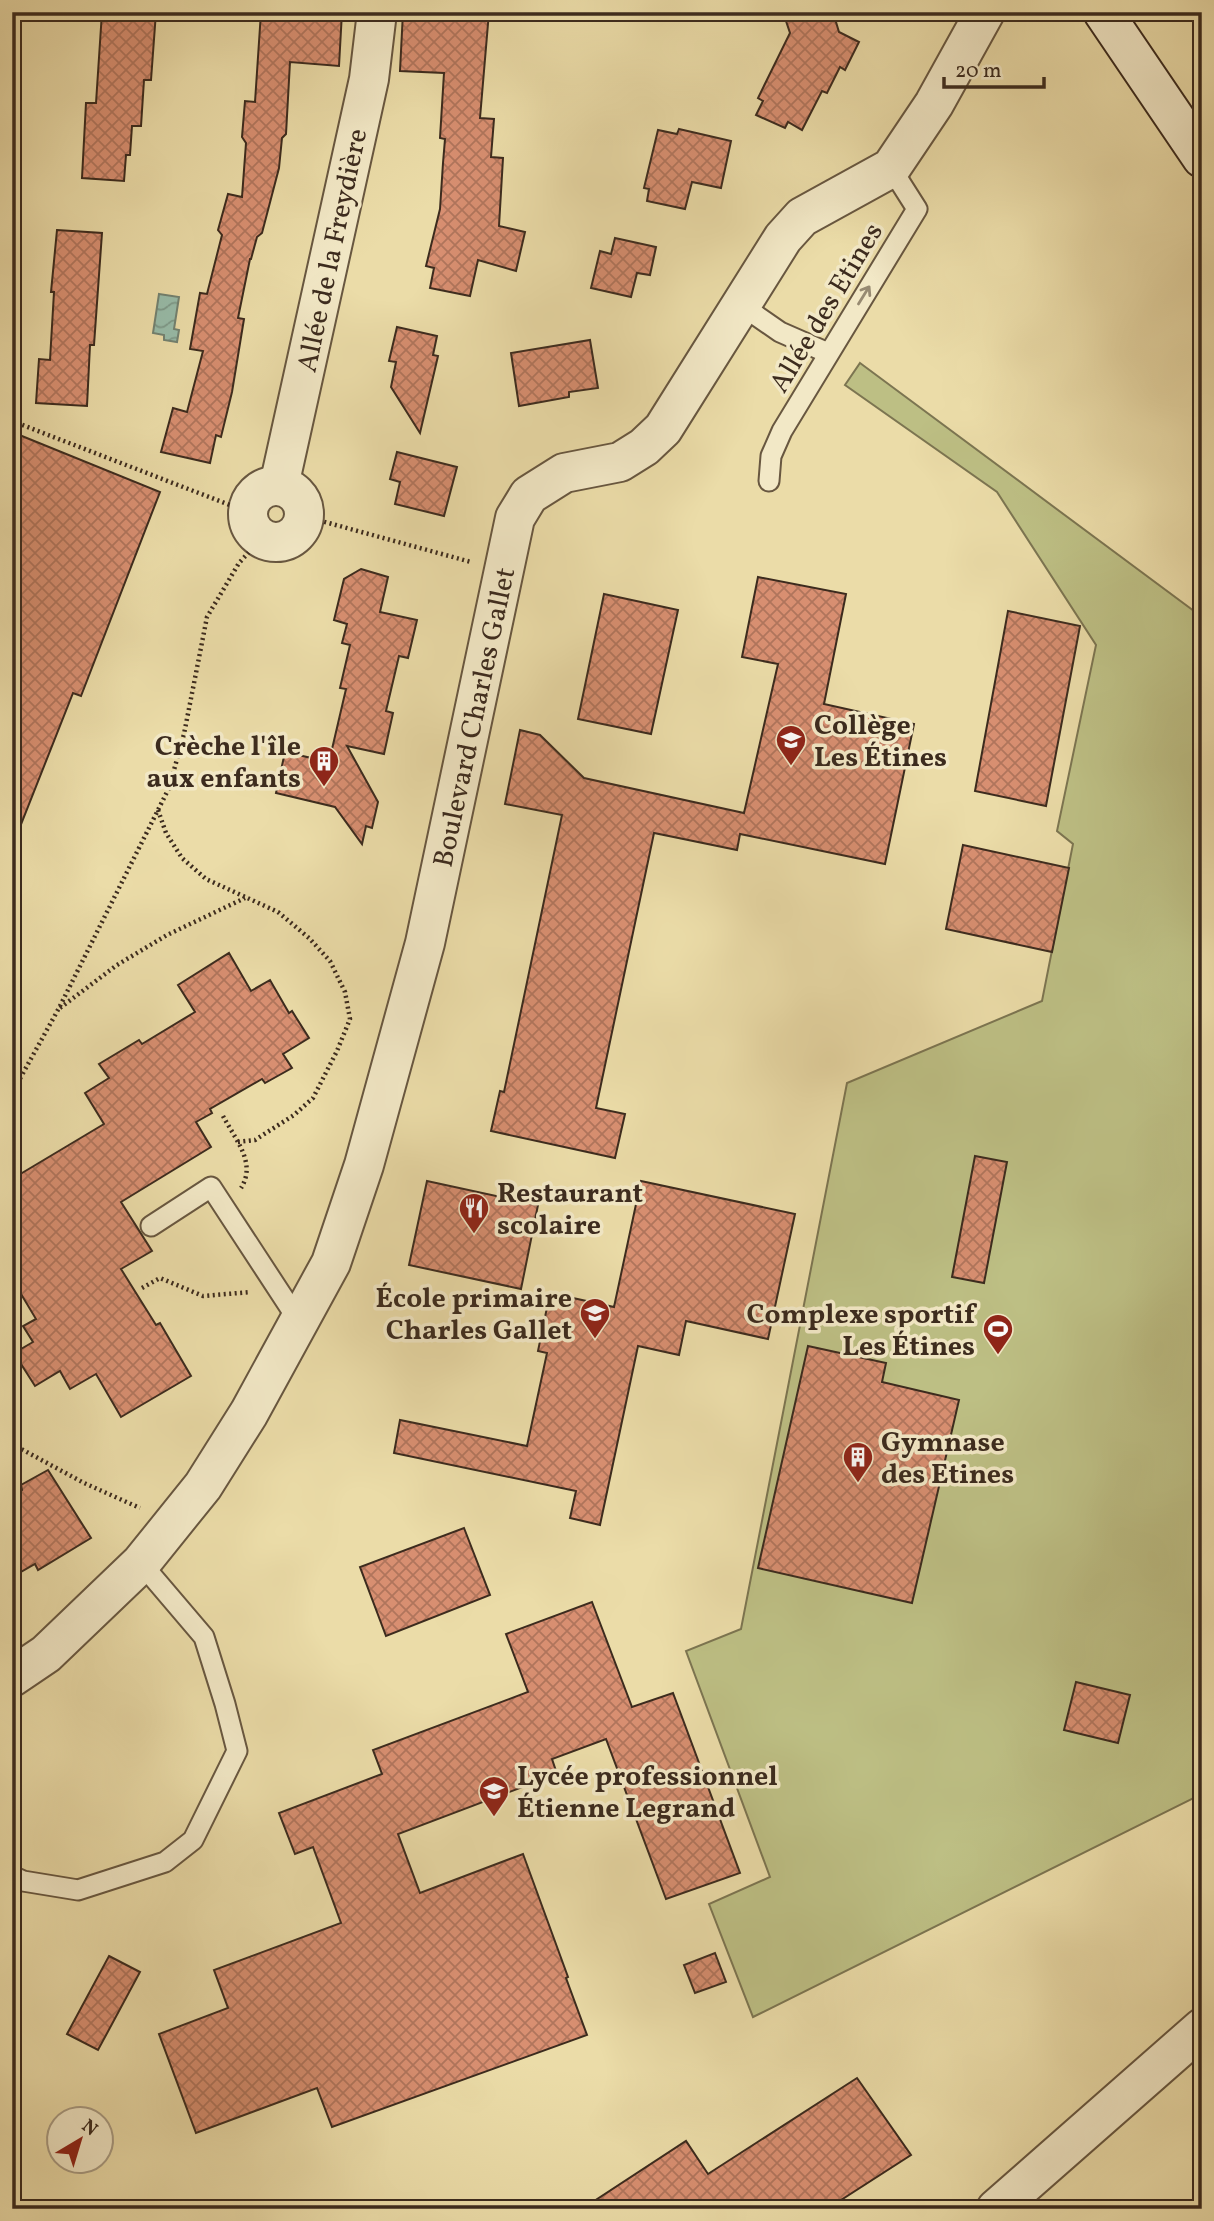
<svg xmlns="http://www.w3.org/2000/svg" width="1214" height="2221" font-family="Vollkorn,serif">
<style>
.grass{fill:#bdbf84;stroke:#7c7551;stroke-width:2}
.water{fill:url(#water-waves);stroke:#738271;stroke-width:2}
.building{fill:url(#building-cross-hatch);stroke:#3c2b1e;stroke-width:2}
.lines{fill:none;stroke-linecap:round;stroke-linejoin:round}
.service-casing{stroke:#685740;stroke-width:23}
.minor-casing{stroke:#685740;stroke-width:42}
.tertiary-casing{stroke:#685740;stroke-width:42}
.secondary-casing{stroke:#3c2b1e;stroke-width:42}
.path{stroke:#3c2b1e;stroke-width:4.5;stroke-dasharray:2 3.5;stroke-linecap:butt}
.service{stroke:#f2e8c6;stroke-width:19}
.minor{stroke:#f2e8c6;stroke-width:38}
.tertiary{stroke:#f2e8c6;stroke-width:38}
.secondary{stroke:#f2e8c6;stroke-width:38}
.oneway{stroke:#978a72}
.labels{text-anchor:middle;stroke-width:7;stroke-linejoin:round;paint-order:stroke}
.street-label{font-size:28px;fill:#3c2b1e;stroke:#f2e8c6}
.poi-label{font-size:28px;font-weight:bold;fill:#3c2b1e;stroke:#f2e8c6;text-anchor:start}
</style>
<defs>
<pattern id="water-waves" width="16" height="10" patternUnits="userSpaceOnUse" patternTransform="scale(1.75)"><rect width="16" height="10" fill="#98bca9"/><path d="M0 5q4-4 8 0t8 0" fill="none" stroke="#7d9989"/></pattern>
<pattern id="building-cross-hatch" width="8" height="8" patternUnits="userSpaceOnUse" patternTransform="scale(1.75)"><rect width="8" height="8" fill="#d88f71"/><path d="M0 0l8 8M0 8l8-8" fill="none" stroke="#b0755c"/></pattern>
</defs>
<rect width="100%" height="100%" fill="#ebdca8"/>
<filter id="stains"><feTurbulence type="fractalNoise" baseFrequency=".00286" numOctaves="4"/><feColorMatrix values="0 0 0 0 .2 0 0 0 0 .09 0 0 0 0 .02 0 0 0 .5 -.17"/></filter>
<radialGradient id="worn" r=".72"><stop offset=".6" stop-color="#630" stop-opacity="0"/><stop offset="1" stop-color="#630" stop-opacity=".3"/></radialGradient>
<!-- grass -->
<polygon class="grass" points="860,363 1202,617 1202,1794 753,2017 709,1904 770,1877 686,1651 741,1629 847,1083 1042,1001 1073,844 1057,831 1096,645 997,492 845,385"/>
<!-- water -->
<polygon class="water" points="159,294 179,297 174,329 179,330 177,342 164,340 164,335 153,333"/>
<!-- building -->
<g class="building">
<polygon points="102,12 156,12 151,80 144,80 141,126 132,126 130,155 126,155 124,181 82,178 86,103 96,103"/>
<polygon points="261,12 342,12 339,66 290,62 286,134 282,138 279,168 262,233 257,237 251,259 250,259 238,318 244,319 232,392 221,437 216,435 210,463 161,452 173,408 187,412 203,351 190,349 200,293 207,294 222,235 218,230 228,194 242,197 246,143 242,137 245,101 255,102"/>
<polygon points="403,12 489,12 480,118 494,119 491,157 503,158 499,226 525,232 516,271 478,260 470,296 430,288 434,268 426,266 440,209 443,163 445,139 440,138 444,73 400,71"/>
<polygon points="783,12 833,12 839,32 859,42 845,70 840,67 827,93 822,91 802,130 788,122 785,128 756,115 763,101 758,98 790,33"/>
<polygon points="679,129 731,141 721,188 692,182 685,209 647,201 649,189 644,188 658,130 677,134"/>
<polygon points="57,230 102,233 94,345 90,345 87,406 36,403 39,359 50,360 54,292 51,292"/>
<polygon points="615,238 656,247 650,275 637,273 631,297 591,288 600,251 611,254"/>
<polygon points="397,327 437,336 433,355 438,356 420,433 391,387 396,362 389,361"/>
<polygon points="590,340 598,388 569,392 569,397 519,406 511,353"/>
<polygon points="12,432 160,492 81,696 73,693 14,842 12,841"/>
<polygon points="397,452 457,467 444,516 395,504 400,482 390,479"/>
<polygon points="361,569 388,577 380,612 417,620 408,658 399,656 386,711 393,713 384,754 347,746 378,802 372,828 366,826 362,844 335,807 276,793 285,752 329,762 346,689 340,688 350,645 342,643 347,624 334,620 344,579"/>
<polygon points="758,577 846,594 824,704 914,724 885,864 740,834 737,850 654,833 596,1108 625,1114 615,1158 491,1131 500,1091 504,1092 562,815 505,804 520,730 540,735 584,778 744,813 778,664 742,657"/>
<polygon points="604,594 678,610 651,734 578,719"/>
<polygon points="1008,611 1080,626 1046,806 975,791"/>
<polygon points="963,845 1069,868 1052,952 946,929"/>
<polygon points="229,953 251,991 270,980 289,1013 292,1011 309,1038 283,1054 292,1068 265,1083 262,1079 210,1109 212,1113 196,1122 211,1147 121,1202 152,1251 121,1269 156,1325 160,1323 191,1376 121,1417 96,1374 70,1389 60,1371 35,1386 14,1353 33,1342 23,1326 36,1319 12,1279 12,1179 104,1124 85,1093 109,1078 99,1064 139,1040 142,1044 195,1012 178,985"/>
<polygon points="975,1156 1007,1162 984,1283 952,1277"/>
<polygon points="427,1181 538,1205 521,1289 409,1265"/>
<polygon points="641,1181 795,1214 768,1339 686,1321 679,1355 638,1346 600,1525 570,1518 576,1491 394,1453 400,1420 527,1446 547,1353 538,1351 550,1293 614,1307"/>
<polygon points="808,1346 886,1363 882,1382 959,1400 912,1603 758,1568"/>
<polygon points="48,1470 91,1538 38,1570 35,1564 12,1577 12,1495 22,1490 21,1485"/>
<polygon points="464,1528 490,1595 386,1636 360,1567"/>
<polygon points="592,1602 632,1707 673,1693 740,1873 666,1899 606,1739 552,1759 557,1774 398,1834 420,1893 523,1854 568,1977 566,1978 587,2035 332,2127 317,2088 196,2133 159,2034 228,2008 214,1970 341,1923 313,1847 295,1854 279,1813 382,1774 373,1750 528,1692 506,1634"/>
<polygon points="1076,1682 1130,1695 1118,1743 1064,1730"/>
<polygon points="715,1953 726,1982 695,1993 684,1965"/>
<polygon points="109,1956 140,1972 98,2050 67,2034"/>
<polygon points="857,2078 911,2155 827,2209 582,2209 686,2141 708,2174"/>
</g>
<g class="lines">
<!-- service casing -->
<g class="service-casing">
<g id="service">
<polyline points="741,305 780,332 828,353"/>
<polyline points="769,481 771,456 782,431 917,209 891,168"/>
<polyline points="151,1226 211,1187 300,1323"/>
<polyline points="12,1876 23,1881 78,1890 165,1862 193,1840 237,1751 225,1704 204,1637 141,1563"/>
</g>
</g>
<!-- minor casing -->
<g class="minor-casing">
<g id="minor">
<polyline points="279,486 369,79 377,12"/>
<circle cx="276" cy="514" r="28"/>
<polyline points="12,1677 46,1654 141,1563 203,1486 249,1413 331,1263 364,1165 425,943 515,518 529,495 564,473 620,462 644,447 663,429 783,238 802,217 891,168 934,104 985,12"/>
</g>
</g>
<!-- tertiary casing -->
<g class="tertiary-casing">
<polyline id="tertiary" points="996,2209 1202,2028"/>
</g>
<!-- secondary casing -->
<g class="secondary-casing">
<polyline id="secondary" points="1103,12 1202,158"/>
</g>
<!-- path -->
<g class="path">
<polyline points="12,421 248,512"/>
<polyline points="303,516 471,562"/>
<polyline points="158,810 166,833 182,858 206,879 278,912 309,938 330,961 345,992 350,1019 337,1051 313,1098 294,1115 255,1140 237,1142"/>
<polyline points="60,1008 117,965 167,935 245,898"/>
<polyline points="12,1093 59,1008 169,788 184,734 207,617 239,563 262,538"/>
<path d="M223,1116C235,1139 257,1163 241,1188"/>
<polyline points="142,1288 160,1278 203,1296 251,1292"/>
<polyline points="12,1326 18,1325"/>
<polyline points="12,1444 84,1483 140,1508"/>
</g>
<!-- service -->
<use href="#service" class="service"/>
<!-- minor -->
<use href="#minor" class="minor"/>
<!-- tertiary -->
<use href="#tertiary" class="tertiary"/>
<!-- secondary -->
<use href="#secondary" class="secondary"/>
</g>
<!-- one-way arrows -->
<defs><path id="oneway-shaft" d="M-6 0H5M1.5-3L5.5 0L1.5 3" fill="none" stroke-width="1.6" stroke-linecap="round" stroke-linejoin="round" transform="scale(1.75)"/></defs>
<use class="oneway" href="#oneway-shaft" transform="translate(864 295) rotate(-58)"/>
<!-- icons -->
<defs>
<g id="school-pin" transform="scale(1.575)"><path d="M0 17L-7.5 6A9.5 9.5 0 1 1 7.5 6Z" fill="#8f2418" stroke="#f2e8c6"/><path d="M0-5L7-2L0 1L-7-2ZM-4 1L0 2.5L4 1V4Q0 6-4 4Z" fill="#fff"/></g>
<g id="building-pin" transform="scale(1.575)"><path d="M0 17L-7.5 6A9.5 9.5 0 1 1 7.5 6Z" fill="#8f2418" stroke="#f2e8c6"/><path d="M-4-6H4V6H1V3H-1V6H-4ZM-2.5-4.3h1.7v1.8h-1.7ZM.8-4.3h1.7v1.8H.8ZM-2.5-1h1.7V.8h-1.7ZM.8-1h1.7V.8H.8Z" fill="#fff"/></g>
<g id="restaurant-pin" transform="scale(1.575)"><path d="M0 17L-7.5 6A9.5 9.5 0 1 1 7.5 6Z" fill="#8f2418" stroke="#f2e8c6"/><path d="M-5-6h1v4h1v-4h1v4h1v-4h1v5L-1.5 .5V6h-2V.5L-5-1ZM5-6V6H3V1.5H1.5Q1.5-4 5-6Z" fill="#fff"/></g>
<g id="stadium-pin" transform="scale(1.575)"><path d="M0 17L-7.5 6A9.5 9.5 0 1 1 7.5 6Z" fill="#8f2418" stroke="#f2e8c6"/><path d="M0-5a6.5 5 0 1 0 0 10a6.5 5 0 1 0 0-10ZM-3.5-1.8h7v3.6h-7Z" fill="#fff"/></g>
</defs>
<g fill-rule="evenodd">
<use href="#school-pin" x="791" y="740"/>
<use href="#building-pin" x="324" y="761"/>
<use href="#restaurant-pin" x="474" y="1208"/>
<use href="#school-pin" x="595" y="1313"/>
<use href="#stadium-pin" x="998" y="1329"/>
<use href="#building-pin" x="858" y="1457"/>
<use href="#school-pin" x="494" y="1791"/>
</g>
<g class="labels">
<!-- street labels -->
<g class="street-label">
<text transform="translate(331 250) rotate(-78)" y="10">Allée de la Freydière</text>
<text transform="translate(825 307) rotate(-59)" y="10">Allée des Etines</text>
<text transform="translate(473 717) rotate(-78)" y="10">Boulevard Charles Gallet</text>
</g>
<!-- poi labels -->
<g class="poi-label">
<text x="814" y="734">Collège<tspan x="814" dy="32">Les Étines</tspan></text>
<text x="301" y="755" text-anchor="end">Crèche l'île<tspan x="301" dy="32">aux enfants</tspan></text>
<text x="497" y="1202">Restaurant<tspan x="497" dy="32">scolaire</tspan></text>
<text x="572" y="1307" text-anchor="end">École primaire<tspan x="572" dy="32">Charles Gallet</tspan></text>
<text x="975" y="1323" text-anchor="end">Complexe sportif<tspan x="975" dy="32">Les Étines</tspan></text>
<text x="881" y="1451">Gymnase<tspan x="881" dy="32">des Etines</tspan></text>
<text x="517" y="1785">Lycée professionnel<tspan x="517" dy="32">Étienne Legrand</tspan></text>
</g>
</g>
<!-- margin -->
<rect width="1214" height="2221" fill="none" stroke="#ebdca8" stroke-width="42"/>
<rect x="14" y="14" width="1186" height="2193" fill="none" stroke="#3c2b1e" stroke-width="3.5"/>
<rect x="21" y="21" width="1172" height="2179" fill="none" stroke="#3c2b1e" stroke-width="2"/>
<!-- north arrow -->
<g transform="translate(80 2140) rotate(38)"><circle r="33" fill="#f2e8c6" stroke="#a99c83" stroke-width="2"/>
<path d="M0-5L12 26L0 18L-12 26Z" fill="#8f2418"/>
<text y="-10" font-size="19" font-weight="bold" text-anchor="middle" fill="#3c2b1e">N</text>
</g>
<!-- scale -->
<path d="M944 77v10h100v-10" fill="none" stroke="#3c2b1e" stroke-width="3.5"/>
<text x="955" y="77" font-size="21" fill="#3c2b1e" stroke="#f2e8c6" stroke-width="5" paint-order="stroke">20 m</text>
<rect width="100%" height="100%" filter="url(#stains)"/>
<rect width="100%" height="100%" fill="url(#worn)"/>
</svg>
